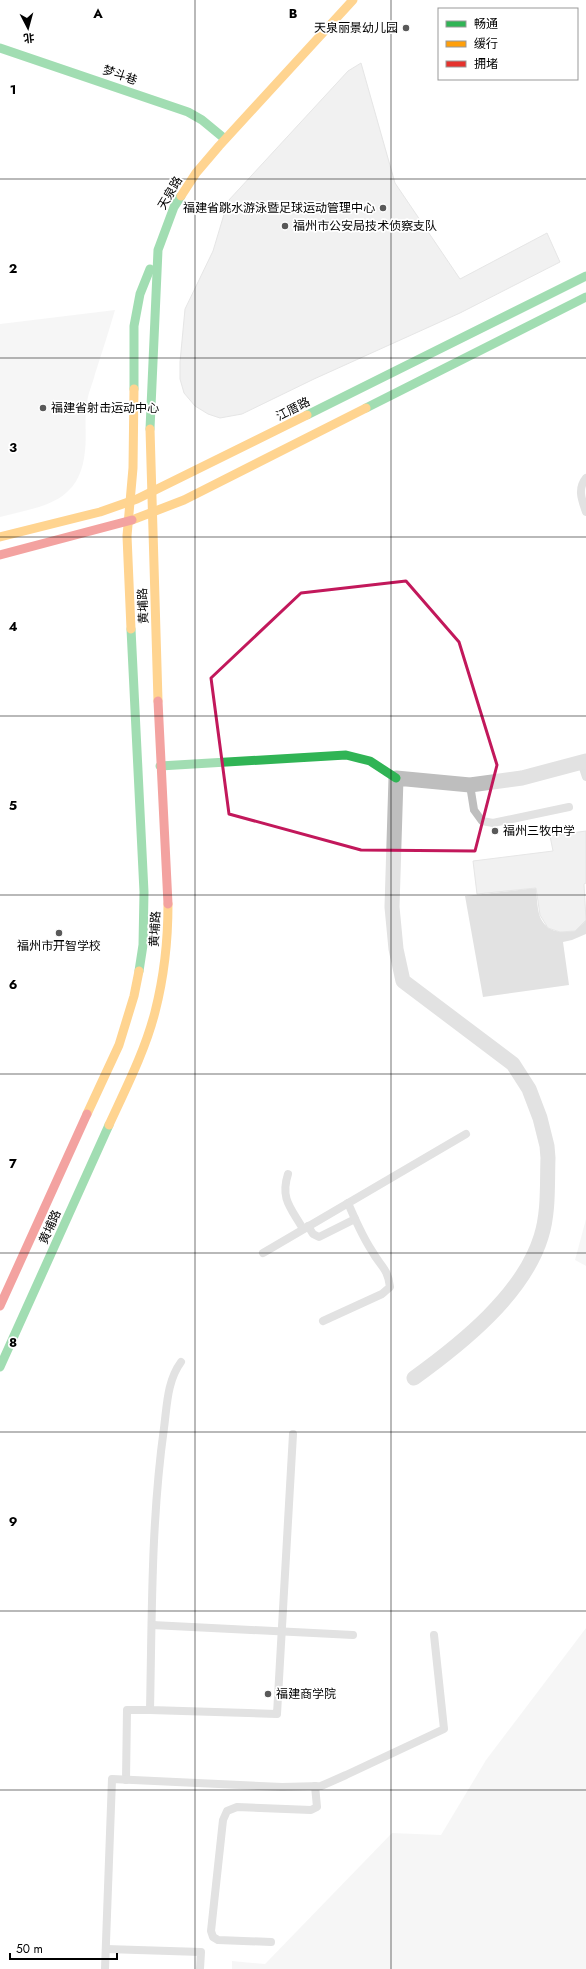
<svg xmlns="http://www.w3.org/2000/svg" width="586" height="1969" font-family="Jost,'Noto Sans SC',sans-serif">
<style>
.green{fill:#ececec}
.water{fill:#bfbfbf}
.building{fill:#dfdfdf;stroke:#c7c7c7}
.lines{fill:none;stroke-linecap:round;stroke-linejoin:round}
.lane{stroke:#bebebe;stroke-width:8}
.street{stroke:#bebebe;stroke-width:15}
.fast{stroke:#30b455;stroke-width:9}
.slow{stroke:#ff9f0a;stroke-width:9}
.jam{stroke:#e5322d;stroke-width:9}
.marked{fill:none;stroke:#c2185b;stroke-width:3;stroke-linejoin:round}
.grid{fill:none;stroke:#000;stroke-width:1;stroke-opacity:0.55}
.poi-dot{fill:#595959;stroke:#fff;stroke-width:1.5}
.labels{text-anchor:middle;stroke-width:3.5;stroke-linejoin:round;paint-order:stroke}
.poi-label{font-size:12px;fill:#000;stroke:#fff;text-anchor:start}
.street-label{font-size:12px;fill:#000;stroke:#fff}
.grid-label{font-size:13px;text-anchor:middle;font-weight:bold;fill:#000;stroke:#fff;stroke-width:3.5;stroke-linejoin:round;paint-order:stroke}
</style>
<rect width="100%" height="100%" fill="#fff"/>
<!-- green -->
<g class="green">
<path d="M115,310C109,331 102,352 95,374C93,383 88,393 87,403C84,419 87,435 85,451C80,504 42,506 0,517V324Z"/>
<polygon points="586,1219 586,1266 575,1260"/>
<polygon points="586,1628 586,1969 232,1969 232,1961 265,1964 392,1833 441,1835 486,1760"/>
</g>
<!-- water -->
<path class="water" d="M536,888C537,897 537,911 541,919C550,937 576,935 586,920V934L572,940L563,942L569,985L483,997L465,896Z"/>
<!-- building -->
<g class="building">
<polygon points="361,63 395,183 460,279 547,233 560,262 460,313 314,379 242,414 220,418 208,414 195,406 184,393 180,379 180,362 185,309 213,251 228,201 348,71"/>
<polygon points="586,831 586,883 584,884 586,920 575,931 560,932 548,928 540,915 536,888 477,894 473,861 553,851 550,836"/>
</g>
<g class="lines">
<!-- lane -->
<g class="lane">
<path d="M586,478C577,489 582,500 586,512"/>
<polyline points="581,762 586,777"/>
<polyline points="470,785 474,810 482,821 493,823 569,807"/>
<path d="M288,1174C280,1199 291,1208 303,1229"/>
<polyline points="308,1226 313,1234 319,1237 355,1219"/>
<polyline points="263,1253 466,1134"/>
<path d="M323,1321L382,1294L390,1287C388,1268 380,1266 372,1251C362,1236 355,1219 348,1203"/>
<path d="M181,1362C167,1381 167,1406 164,1428C151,1521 152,1616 150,1710L277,1714L293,1434"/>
<polyline points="152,1625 353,1635"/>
<polyline points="126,1780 127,1710 150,1710"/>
<polyline points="271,1942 218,1940 213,1937 211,1931 223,1820 227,1811 237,1807 311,1810 317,1807 315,1786"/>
<polyline points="106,1949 201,1952 200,1969"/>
<polyline points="105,1969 112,1779 282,1787 321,1786 346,1775 444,1729 434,1635"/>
</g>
<!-- street -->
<path class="street" d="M414,1378C461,1344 523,1295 541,1237C549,1212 547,1184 548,1158L547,1146L540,1118L529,1089L513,1064L403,981L396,949L392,907L396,778L470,785L522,778L586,761"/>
<!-- fast -->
<g class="fast">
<polyline points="0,48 188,112 202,120 225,139"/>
<polyline points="134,389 134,326 140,294 150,269"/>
<polyline points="366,408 586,297"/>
<polyline points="307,415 586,276"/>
<polyline points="150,429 158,250 174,207 181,196"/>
<polyline points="131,629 144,892 143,945 139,971"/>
<polyline points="160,766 346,755 370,761 396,778"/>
<polyline points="0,1367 109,1125"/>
</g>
<!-- slow -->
<g class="slow">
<polyline points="181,196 196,173 219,146 353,0"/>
<polyline points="150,429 158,701"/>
<polyline points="132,520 184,500 366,408"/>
<polyline points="0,537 100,512 137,499 307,415"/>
<polyline points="131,629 127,536 133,468 134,389"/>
<polyline points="87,1114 119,1045 134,996 139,971"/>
<path d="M109,1125C126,1088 145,1051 155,1012C164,977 168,939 168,904"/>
</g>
<!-- jam -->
<g class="jam">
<polyline points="0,555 132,520"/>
<polyline points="158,701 168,904"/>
<polyline points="0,1306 87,1114"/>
</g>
</g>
<!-- marked area -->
<path d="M0 0H586V1969H0ZM406,581L459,642L497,765L475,851L361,850L229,814L211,678L301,593Z" fill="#fff" fill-opacity=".55" fill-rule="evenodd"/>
<path class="marked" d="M406,581L459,642L497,765L475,851L361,850L229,814L211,678L301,593Z"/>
<!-- grid -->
<path class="grid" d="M195,0V1969M391,0V1969M0,179H586M0,358H586M0,537H586M0,716H586M0,895H586M0,1074H586M0,1253H586M0,1432H586M0,1611H586M0,1790H586"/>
<!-- markers -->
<g class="poi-dot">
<circle cx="406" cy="28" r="4"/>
<circle cx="383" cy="208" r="4"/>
<circle cx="285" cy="226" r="4"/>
<circle cx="43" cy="408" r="4"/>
<circle cx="495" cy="831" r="4"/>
<circle cx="59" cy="933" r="4"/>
<circle cx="268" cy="1694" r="4"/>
</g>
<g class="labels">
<!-- poi labels -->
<g class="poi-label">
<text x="398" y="32" text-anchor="end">天泉丽景幼儿园</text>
<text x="375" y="212" text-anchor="end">福建省跳水游泳暨足球运动管理中心</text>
<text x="293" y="230">福州市公安局技术侦察支队</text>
<text x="51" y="412">福建省射击运动中心</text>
<text x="503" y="835">福州三牧中学</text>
<text x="59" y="950" text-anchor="middle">福州市开智学校</text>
<text x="276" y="1698">福建商学院</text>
</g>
<!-- street labels -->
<g class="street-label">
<text transform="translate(120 75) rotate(19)" y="4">梦斗巷</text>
<text transform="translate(170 193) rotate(-60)" y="4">天泉路</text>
<text transform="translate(293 409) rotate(-27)" y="4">江厝路</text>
<text transform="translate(143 606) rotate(-92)" y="4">黄埔路</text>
<text transform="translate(155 929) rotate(-87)" y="4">黄埔路</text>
<text transform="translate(50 1227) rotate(-66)" y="4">黄埔路</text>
</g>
</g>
<g class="grid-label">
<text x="98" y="18">A</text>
<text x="293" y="18">B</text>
<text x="13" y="94">1</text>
<text x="13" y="273">2</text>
<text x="13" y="452">3</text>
<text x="13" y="631">4</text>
<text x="13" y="810">5</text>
<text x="13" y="989">6</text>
<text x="13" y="1168">7</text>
<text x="13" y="1347">8</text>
<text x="13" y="1526">9</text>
</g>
<!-- legend -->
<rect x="438" y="8" width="140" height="72" fill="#ffffff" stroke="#999999"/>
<rect x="446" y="21" width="20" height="6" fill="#30b455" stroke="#999999"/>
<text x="474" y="28" font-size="12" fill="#000000">畅通</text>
<rect x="446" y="41" width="20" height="6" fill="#ff9f0a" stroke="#999999"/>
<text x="474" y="48" font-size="12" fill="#000000">缓行</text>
<rect x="446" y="61" width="20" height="6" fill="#e5322d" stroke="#999999"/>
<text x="474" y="68" font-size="12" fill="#000000">拥堵</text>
<!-- north arrow -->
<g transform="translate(28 28) rotate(174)" stroke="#ffffff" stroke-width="3" paint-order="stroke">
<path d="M0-3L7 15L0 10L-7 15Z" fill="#000000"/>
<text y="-6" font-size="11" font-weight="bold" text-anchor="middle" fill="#000000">北</text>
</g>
<!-- scale -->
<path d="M10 1953v6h107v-6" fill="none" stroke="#000000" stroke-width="2"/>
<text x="16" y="1953" font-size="12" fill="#000000" stroke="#ffffff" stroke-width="3" paint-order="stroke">50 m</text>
</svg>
